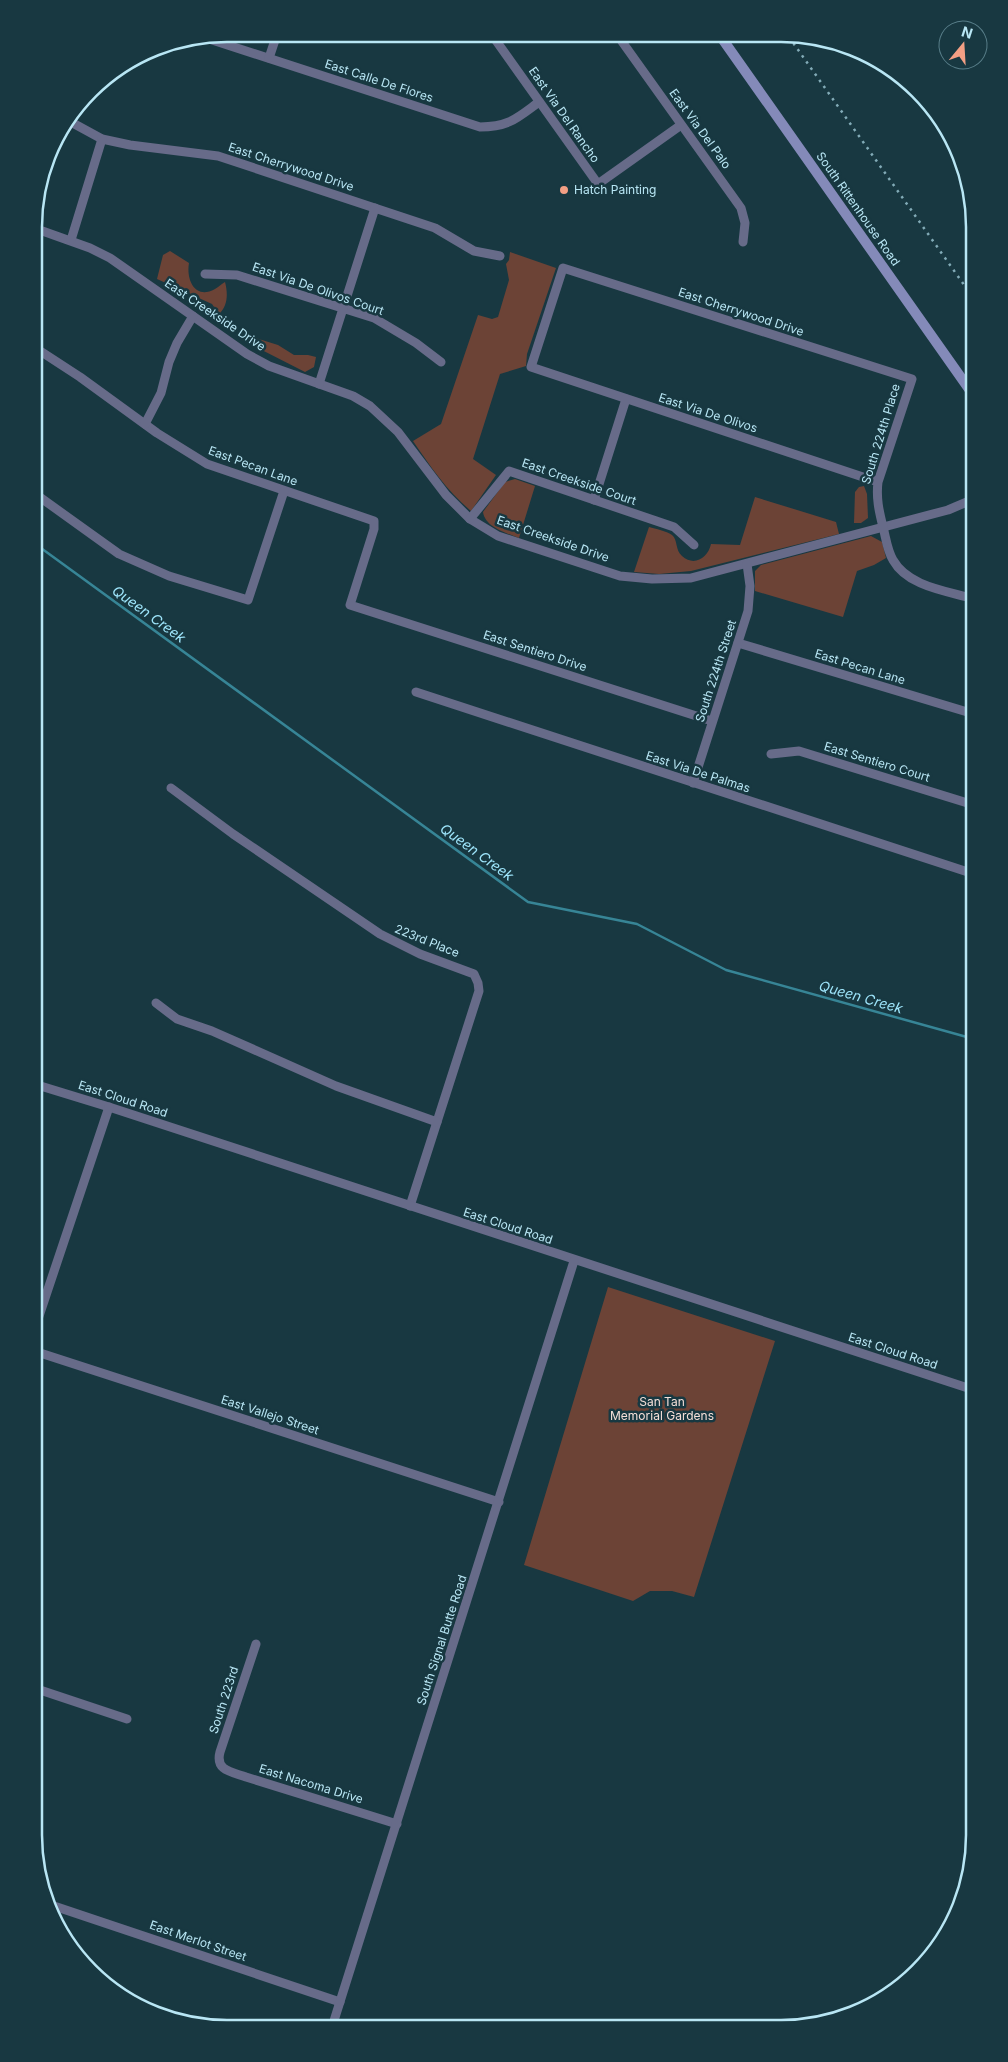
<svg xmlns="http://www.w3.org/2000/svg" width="1008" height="2062" font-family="Inter,sans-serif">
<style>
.green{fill:#6c4336}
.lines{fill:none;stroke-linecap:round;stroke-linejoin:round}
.stream{stroke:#378596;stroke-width:2.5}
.minor{stroke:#676b89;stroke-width:9}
.secondary{stroke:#848ab9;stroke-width:10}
.rail{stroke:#82abb7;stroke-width:2.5;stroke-dasharray:2.5 5;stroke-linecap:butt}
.poi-dot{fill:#f39f84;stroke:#183841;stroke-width:2}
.labels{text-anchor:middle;stroke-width:5;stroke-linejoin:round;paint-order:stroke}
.street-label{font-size:12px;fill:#b8e6f4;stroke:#183841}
.poi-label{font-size:12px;fill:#b8e6f4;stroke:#183841;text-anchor:start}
.park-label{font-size:12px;fill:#f5dfd8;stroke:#183841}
.water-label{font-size:14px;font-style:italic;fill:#9ee5fb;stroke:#183841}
.rim{fill:none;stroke:#b8e6f4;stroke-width:2.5}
</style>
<rect width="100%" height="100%" fill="#183841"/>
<!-- green -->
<g class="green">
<path d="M170,251L189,263C186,280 195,300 215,289C219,287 221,284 225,282C228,293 228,306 219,314L212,304L157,279L163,255Z"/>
<path d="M510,252L556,268L527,354L526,366L500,374L473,459L496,475L471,511C447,491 430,466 413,441L441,424L478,315L492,319L498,317L509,280L506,264L509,260Z"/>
<polygon points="240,333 278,345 294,355 308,355 316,357 314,367 305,372 242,340"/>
<path d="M515,479L535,486L519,538C506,533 485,527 483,512L505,482Z"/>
<polygon points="864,486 867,494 868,518 861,523 854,523 855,492 859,487"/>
<path d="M755,497L836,522L839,534L691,571L659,574L634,572L649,527C656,529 666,531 672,535C678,540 675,550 682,556C694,567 708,558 711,544L740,545Z"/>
<polygon points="871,536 882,542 886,558 874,565 857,571 843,617 755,591 755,571 761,565"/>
<polygon points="608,1287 775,1341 694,1597 672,1591 650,1591 633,1601 524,1565"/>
</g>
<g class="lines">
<!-- stream -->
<polyline class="stream" points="34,543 528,902 637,924 726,970 974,1039"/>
<!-- minor -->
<g class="minor">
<polyline points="492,35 598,184 681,125"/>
<polyline points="618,36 741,208 745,223 743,242"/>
<path d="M206,38L480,127C509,127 517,118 539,102"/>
<polyline points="269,58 277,34"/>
<polyline points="69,121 102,139 130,145 218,156 435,228 474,251 500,256"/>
<polyline points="34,228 90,248 110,258 247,354 269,366 353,396 370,406 398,432 446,495 470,519 498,536 620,576 652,579 691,578 948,510 974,499"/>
<polyline points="71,240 102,139"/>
<polyline points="205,274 237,275 374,318 416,343 441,362"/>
<polyline points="34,347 80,377 157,433 207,464 374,521 374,529 350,605 712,721"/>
<polyline points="319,384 375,208"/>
<polyline points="145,424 161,393 169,362 177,343 193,316"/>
<path d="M878,482L531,367L563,268L912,379L878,482C876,498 879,511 883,527C886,538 887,550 893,560C908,587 948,591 974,599"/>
<polyline points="34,493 119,554 169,576 248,600 284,491"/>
<polyline points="594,500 626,399"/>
<polyline points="470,519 509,471 674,527 694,545"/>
<polyline points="738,643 974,714"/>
<polyline points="416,692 974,874"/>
<polyline points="771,754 799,751 974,805"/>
<polyline points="693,783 748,611 750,586 747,564"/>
<polyline points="171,788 233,834 380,934 420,954 474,974 478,983 479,991 410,1206"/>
<polyline points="156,1003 177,1019 212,1031 336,1086 437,1122"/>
<polyline points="34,1084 109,1107 974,1390"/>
<polyline points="34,1331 109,1107"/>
<polyline points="34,1351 499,1502"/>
<path d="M256,1644L220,1752C215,1771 232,1772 246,1777L397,1824"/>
<polyline points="34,1688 127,1719"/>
<polyline points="48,1904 340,2002"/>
<polyline points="332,2027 574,1261"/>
</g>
<!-- secondary -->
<polyline class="secondary" points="721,37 974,396"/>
<!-- rail -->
<polyline class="rail" points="789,37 974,299"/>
</g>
<!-- markers -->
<circle class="poi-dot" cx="564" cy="190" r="5"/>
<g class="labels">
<!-- street labels -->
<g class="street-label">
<text transform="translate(379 81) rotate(18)" y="4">East Calle De Flores</text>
<text transform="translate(564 115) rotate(55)" y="4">East Via Del Rancho</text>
<text transform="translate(700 129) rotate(54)" y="4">East Via Del Palo</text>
<text transform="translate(291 167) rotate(18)" y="4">East Cherrywood Drive</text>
<text transform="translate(858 209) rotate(55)" y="4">South Rittenhouse Road</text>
<text transform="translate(318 289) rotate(19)" y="4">East Via De Olivos Court</text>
<text transform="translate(741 312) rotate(18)" y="4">East Cherrywood Drive</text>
<text transform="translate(215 315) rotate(34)" y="4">East Creekside Drive</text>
<text transform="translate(708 413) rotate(18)" y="4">East Via De Olivos</text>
<text transform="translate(881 434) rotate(-73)" y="4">South 224th Place</text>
<text transform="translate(253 466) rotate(20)" y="4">East Pecan Lane</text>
<text transform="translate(579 482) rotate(19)" y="4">East Creekside Court</text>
<text transform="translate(553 539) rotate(19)" y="4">East Creekside Drive</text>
<text transform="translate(535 651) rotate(18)" y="4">East Sentiero Drive</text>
<text transform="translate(860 667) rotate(17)" y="4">East Pecan Lane</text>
<text transform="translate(716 671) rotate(-72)" y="4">South 224th Street</text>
<text transform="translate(877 762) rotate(17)" y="4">East Sentiero Court</text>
<text transform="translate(698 772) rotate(18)" y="4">East Via De Palmas</text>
<text transform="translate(427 941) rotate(22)" y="4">223rd Place</text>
<text transform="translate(123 1099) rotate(18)" y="4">East Cloud Road</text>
<text transform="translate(508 1226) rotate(18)" y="4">East Cloud Road</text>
<text transform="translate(893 1351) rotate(18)" y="4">East Cloud Road</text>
<text transform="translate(270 1415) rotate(18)" y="4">East Vallejo Street</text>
<text transform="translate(442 1640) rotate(-72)" y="4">South Signal Butte Road</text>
<text transform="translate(224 1700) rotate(-72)" y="4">South 223rd</text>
<text transform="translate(311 1784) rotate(17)" y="4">East Nacoma Drive</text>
<text transform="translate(198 1941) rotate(19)" y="4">East Merlot Street</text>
</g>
<!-- poi labels -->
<g class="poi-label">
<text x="574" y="194">Hatch Painting</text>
</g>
<!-- park labels -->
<g class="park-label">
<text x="662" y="1406">San Tan<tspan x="662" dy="14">Memorial Gardens</tspan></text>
</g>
<!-- water labels -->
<g class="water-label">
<text transform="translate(149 614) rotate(36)" y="5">Queen Creek</text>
<text transform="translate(477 852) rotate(36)" y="5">Queen Creek</text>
<text transform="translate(861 997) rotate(16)" y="5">Queen Creek</text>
</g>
</g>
<!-- crop -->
<path d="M0 0H1008V2062H0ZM227 42H781A185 185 0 0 1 966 227V1835A185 185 0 0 1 781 2020H227A185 185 0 0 1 42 1835V227A185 185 0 0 1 227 42Z" fill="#183841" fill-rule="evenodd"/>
<path class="rim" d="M227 42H781A185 185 0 0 1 966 227V1835A185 185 0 0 1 781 2020H227A185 185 0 0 1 42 1835V227A185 185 0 0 1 227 42Z"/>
<!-- north arrow -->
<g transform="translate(963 45) rotate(18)"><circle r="24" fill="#183841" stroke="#587e89"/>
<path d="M0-4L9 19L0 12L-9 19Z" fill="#f39f84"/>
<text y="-8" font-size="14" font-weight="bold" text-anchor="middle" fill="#b8e6f4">N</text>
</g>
</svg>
